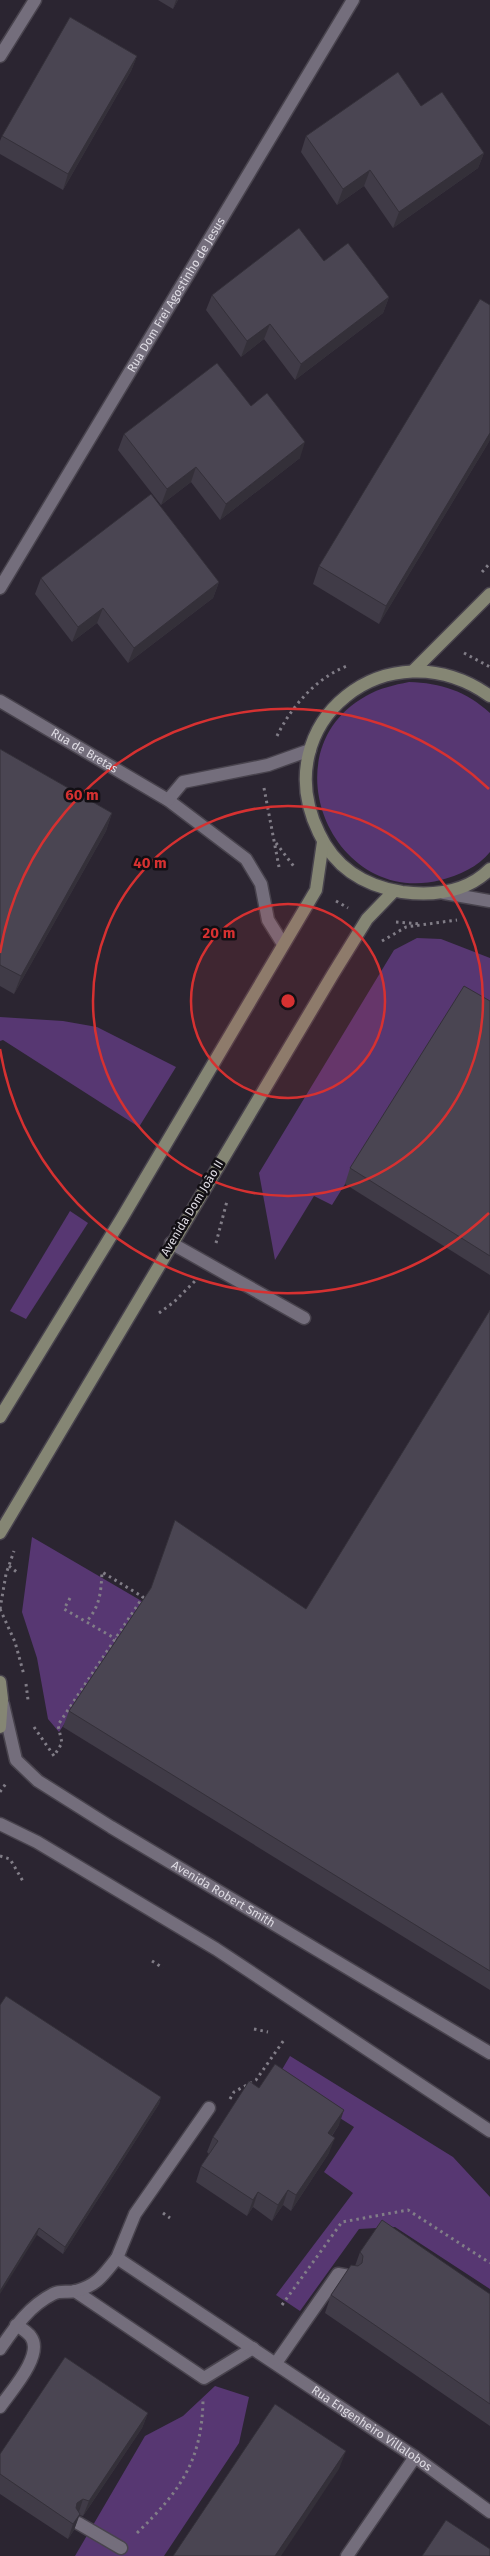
<svg xmlns="http://www.w3.org/2000/svg" width="490" height="2556" font-family="'Fira Sans',sans-serif">
<style>
.green{fill:#573772}
.lines{fill:none;stroke-linecap:round;stroke-linejoin:round}
.service-casing{stroke:#48434d;stroke-width:15}
.minor-casing{stroke:#48434d;stroke-width:15}
.tertiary-casing{stroke:#48434d;stroke-width:15}
.secondary-casing{stroke:#48434d;stroke-width:15}
.path{stroke:#817d87;stroke-width:3;stroke-dasharray:2.5 4;stroke-linecap:butt}
.service{stroke:#746e7c;stroke-width:12}
.minor{stroke:#746e7c;stroke-width:12}
.tertiary{stroke:#746e7c;stroke-width:12}
.secondary{stroke:#858674;stroke-width:12}
.wall{fill:#403b47}
.shaded-wall{fill:#343039}
.building{fill:#4a4552;stroke:#343039}
.ring{fill:none;stroke:#d63131;stroke-width:2.5}
.labels{text-anchor:middle;stroke-width:5;stroke-linejoin:round;paint-order:stroke}
.street-label{font-size:12px;fill:#dedbe3;stroke:#120f14}
.centre{fill:#d63131;stroke:#120f14;stroke-width:2.5}
.ring-label{font-size:15px;text-anchor:middle;font-weight:bold;fill:#d63131;stroke:#120f14;stroke-width:5;stroke-linejoin:round;paint-order:stroke}
</style>
<rect width="100%" height="100%" fill="#2b2531"/>
<!-- green -->
<g class="green">
<path d="M409,682C441,683 466,691 490,713V852C478,867 459,875 441,880C332,908 267,751 366,696C380,688 394,685 409,682Z"/>
<polygon points="417,938 441,939 490,958 490,1020 459,1002 332,1205 314,1196 275,1260 259,1173 394,950"/>
<polygon points="0,1017 63,1021 97,1027 176,1067 139,1127 3,1040 0,1041"/>
<polygon points="70,1211 88,1223 26,1319 10,1311"/>
<polygon points="32,1537 145,1603 59,1732 48,1719 37,1658 22,1612"/>
<polygon points="290,2056 453,2157 490,2197 490,2289 395,2227 359,2229 300,2311 276,2295 353,2193 324,2172 354,2127 277,2078"/>
<polygon points="215,2386 249,2397 239,2443 164,2556 75,2556 145,2436 183,2416"/>
</g>
<g class="lines">
<!-- service casing -->
<g class="service-casing">
<g id="service">
<polyline points="171,1243 304,1318"/>
<polyline points="117,2258 135,2214 209,2108"/>
<polyline points="276,2363 338,2274 349,2276"/>
<path d="M0,2407C11,2391 44,2355 31,2337C28,2332 21,2328 16,2325"/>
<polyline points="78,2523 121,2548"/>
</g>
</g>
<!-- minor casing -->
<g class="minor-casing">
<g id="minor">
<polyline points="0,56 35,0"/>
<path id="s1" d="M0,588L353,0"/>
<path id="s2" d="M0,701L168,800L246,859L261,884L268,920L283,944"/>
<polyline points="168,800 183,782 268,765 310,750"/>
<polyline points="444,893 490,901"/>
<polyline points="75,2291 204,2378 253,2348"/>
<path id="s3" d="M0,2349C15,2327 29,2306 53,2294C60,2290 68,2293 76,2291C98,2285 104,2274 117,2258L415,2457L490,2512"/>
<polyline points="347,2556 415,2457"/>
</g>
</g>
<!-- tertiary casing -->
<g class="tertiary-casing">
<g id="tertiary">
<path id="s4" d="M3,1704L16,1760L38,1781L111,1827L490,2053"/>
<polyline points="0,1824 37,1842 216,1949 490,2131"/>
</g>
</g>
<!-- secondary casing -->
<g class="secondary-casing">
<g id="secondary">
<polyline points="414,670 490,594"/>
<path d="M490,696C388,624 265,723 319,833C335,868 365,886 402,892C433,896 466,893 490,869"/>
<polyline points="0,1417 122,1218 316,890 323,842"/>
<polyline points="0,1533 333,974 367,919 394,891"/>
<polyline points="0,1682 2,1699 0,1727"/>
</g>
</g>
<!-- path -->
<g class="path">
<polyline points="482,572 490,563"/>
<polyline points="464,653 490,667"/>
<path d="M277,736C291,707 316,678 347,666"/>
<polyline points="264,788 279,867"/>
<polyline points="276,843 295,868"/>
<polyline points="336,901 348,908"/>
<polyline points="396,922 420,924"/>
<polyline points="382,941 406,927 457,920"/>
<polyline points="216,1243 227,1201"/>
<polyline points="159,1313 174,1302 195,1281"/>
<polyline points="9,1566 18,1573"/>
<polyline points="70,1598 64,1609 116,1639"/>
<polyline points="0,1609 6,1574 14,1551"/>
<polyline points="0,1609 15,1642 24,1675"/>
<polyline points="26,1684 28,1700"/>
<path d="M34,1727L54,1756L62,1743L58,1725L143,1597L102,1572C101,1592 100,1607 86,1622"/>
<polyline points="0,1792 7,1782"/>
<polyline points="0,1856 10,1859 24,1883"/>
<polyline points="152,1961 163,1968"/>
<polyline points="254,2029 268,2032"/>
<polyline points="230,2099 234,2092 256,2080 284,2040"/>
<polyline points="163,2213 170,2218"/>
<polyline points="282,2305 342,2222 408,2210 490,2263"/>
<path d="M137,2533C179,2492 202,2462 203,2400"/>
</g>
<!-- service -->
<use href="#service" class="service"/>
<!-- minor -->
<use href="#minor" class="minor"/>
<!-- tertiary -->
<use href="#tertiary" class="tertiary"/>
<!-- secondary -->
<use href="#secondary" class="secondary"/>
</g>
<!-- wall -->
<g class="wall">
<polygon points="158,0 178,0 173,9"/>
<polygon points="137,56 131,71 63,190 0,154 0,141 2,136"/>
<polygon points="421,106 484,153 478,168 393,228 364,186 337,205 301,152 306,136"/>
<polygon points="324,261 389,297 383,313 295,380 264,339 241,357 206,310 212,295"/>
<polygon points="251,406 300,458 220,520 191,482 161,505 118,450 124,434"/>
<polygon points="490,440 379,624 313,584 319,566"/>
<polygon points="41,578 219,582 213,598 128,663 97,623 72,642 35,594"/>
<polygon points="0,749 112,813 106,831 14,994 0,986"/>
<polygon points="490,1001 490,1275 345,1184 350,1168"/>
<polygon points="490,1310 490,1990 63,1727 69,1711 151,1588 306,1609"/>
<polygon points="0,2005 161,2097 159,2104 63,2254 37,2235"/>
<polygon points="259,2088 339,2125 332,2136 329,2153 291,2211 283,2205 272,2221 253,2207 247,2216 196,2182 201,2166 209,2154 207,2152 213,2137"/>
<polygon points="360,2252 490,2294 490,2426 325,2313 331,2295 355,2266"/>
<polygon points="148,2413 142,2428 83,2516 79,2515 74,2530 68,2539 0,2494 0,2454"/>
</g>
<!-- shaded-wall -->
<g class="shaded-wall">
<polygon points="176,0 178,0 173,9"/>
<polygon points="137,56 131,71 63,190 68,174"/>
<polygon points="484,153 478,168 393,228 399,212"/>
<polygon points="370,170 364,186 337,205 343,189"/>
<polygon points="389,297 383,313 295,380 301,364"/>
<polygon points="270,324 264,339 241,357 247,341"/>
<polygon points="490,433 490,440 379,624 386,606"/>
<polygon points="305,442 300,458 220,520 226,504"/>
<polygon points="196,467 191,482 161,505 167,489"/>
<polygon points="219,582 213,598 128,663 134,648"/>
<polygon points="103,608 97,623 72,642 78,627"/>
<polygon points="112,813 106,831 14,994 21,976"/>
<polygon points="161,2097 159,2104 63,2254 65,2247"/>
<polygon points="344,2110 339,2125 322,2149 328,2133"/>
<polygon points="335,2138 329,2153 291,2211 296,2195"/>
<polygon points="288,2190 283,2205 272,2221 278,2205"/>
<polygon points="258,2192 253,2207 247,2216 253,2200"/>
<polygon points="39,2228 37,2235 0,2294 0,2291"/>
<polygon points="148,2413 142,2428 83,2516 89,2501"/>
<polygon points="346,2451 339,2469 281,2556 275,2556"/>
<polygon points="83,2499 78,2515 71,2519 77,2503"/>
<polygon points="80,2514 74,2530 68,2539 73,2524"/>
</g>
<!-- building -->
<g class="building">
<polygon points="70,17 137,56 68,174 2,136"/>
<polygon points="398,72 421,106 442,92 484,153 399,212 370,170 343,189 306,136"/>
<polygon points="299,228 324,261 348,243 389,297 301,364 270,324 247,341 212,295"/>
<polygon points="480,299 490,305 490,433 386,606 319,566"/>
<polygon points="217,363 251,406 267,393 305,442 226,504 196,467 167,489 124,434"/>
<polygon points="151,494 219,582 134,648 103,608 78,627 41,578"/>
<polygon points="0,749 112,813 21,976 0,965"/>
<polygon points="464,986 490,1001 490,1256 350,1168"/>
<polygon points="490,1310 490,1971 69,1711 151,1588 175,1520 306,1609"/>
<polygon points="6,1996 161,2097 65,2247 39,2228 0,2291 0,2005"/>
<polygon points="275,2064 344,2110 328,2133 335,2138 296,2195 288,2190 278,2205 258,2192 253,2200 201,2166 218,2141 213,2137 249,2081 259,2088"/>
<polygon points="382,2220 490,2294 490,2404 331,2295 351,2265 358,2266 362,2263 363,2256 360,2252"/>
<polygon points="65,2357 148,2413 89,2501 83,2499 77,2503 76,2508 80,2514 73,2524 0,2474 0,2454"/>
<polygon points="275,2404 346,2451 275,2556 173,2556"/>
<polygon points="446,2520 490,2549 490,2556 422,2556"/>
</g>
<!-- distance rings -->
<circle cx="288" cy="1001" r="97" fill="#d63131" fill-opacity=".12"/>
<g class="ring">
<circle cx="288" cy="1001" r="97"/>
<circle cx="288" cy="1001" r="195"/>
<path d="M489 1213A292 292 0 0 1 0 1049M0 953A292 292 0 0 1 489 789"/>
</g>
<g class="labels">
<!-- street labels -->
<g class="street-label">
<text dy="4" stroke="none"><textPath href="#s1" startOffset="342">Rua Dom Frei Agostinho de Jesus</textPath></text>
<text dy="4" stroke="none"><textPath href="#s2" startOffset="98">Rua de Bretas</textPath></text>
<text transform="translate(192 1208) rotate(-59)" y="4">Avenida Dom João II</text>
<text dy="4" stroke="none"><textPath href="#s4" startOffset="305">Avenida Robert Smith</textPath></text>
<text dy="4" stroke="none"><textPath href="#s3" startOffset="461">Rua Engenheiro Villalobos</textPath></text>
</g>
</g>
<circle cx="288" cy="1001" r="8" class="centre"/>
<g class="ring-label">
<text x="82" y="800">60 m</text>
<text x="150" y="868">40 m</text>
<text x="219" y="938">20 m</text>
</g>
</svg>
